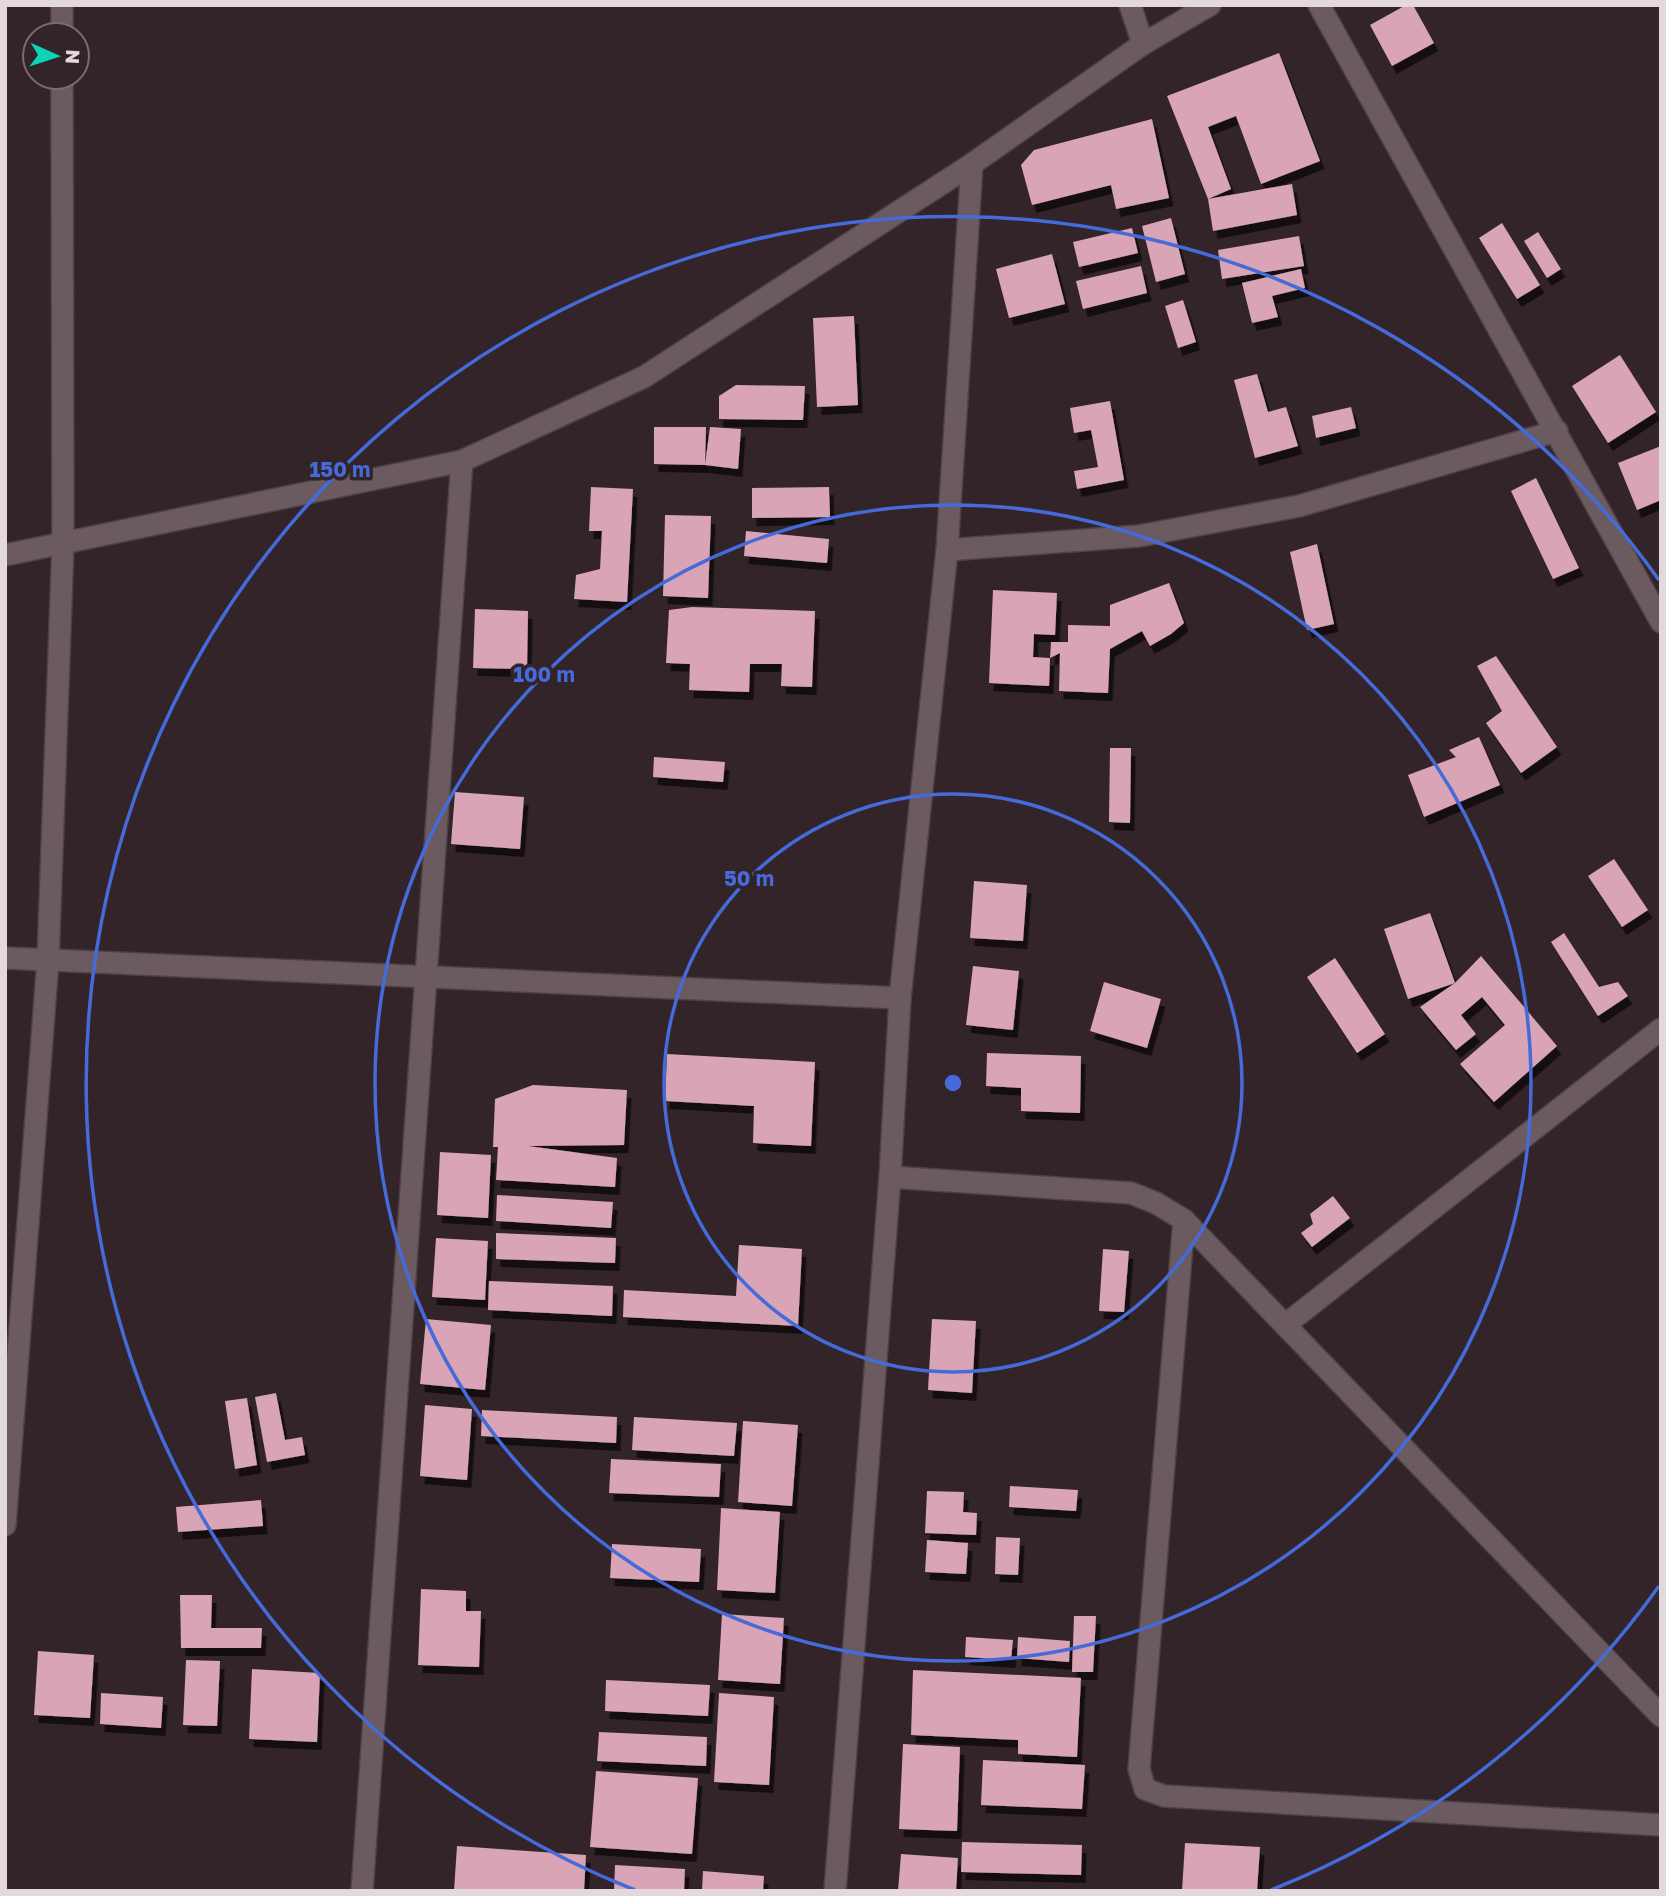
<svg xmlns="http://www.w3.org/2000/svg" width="1666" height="1896" font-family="'Golos Text',sans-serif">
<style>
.building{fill:#d8a4b6;filter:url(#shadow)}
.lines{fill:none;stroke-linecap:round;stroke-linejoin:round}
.minor-casing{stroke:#4e4246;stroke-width:24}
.minor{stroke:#6b5b60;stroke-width:21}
.ring{fill:none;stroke:#456ad9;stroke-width:3.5}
.centre{fill:#456ad9;stroke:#322429;stroke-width:3.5}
.ring-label{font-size:21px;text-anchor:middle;font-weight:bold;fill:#456ad9;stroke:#322429;stroke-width:7;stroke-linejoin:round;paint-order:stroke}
</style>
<defs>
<filter id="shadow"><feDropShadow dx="4.5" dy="8" stdDeviation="0" flood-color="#0009"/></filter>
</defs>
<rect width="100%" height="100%" fill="#322429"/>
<!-- building -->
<g class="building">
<polygon points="1406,5 1413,5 1434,43 1392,66 1370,25"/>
<polygon points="1279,53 1320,161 1261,184 1236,116 1208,127 1231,189 1208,199 1167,96"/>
<polygon points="1152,119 1169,198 1116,209 1111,185 1032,205 1021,165 1034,150"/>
<polygon points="1292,184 1297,215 1213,231 1208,199"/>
<polygon points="1171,218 1185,274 1156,282 1142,226"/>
<polygon points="1502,223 1540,285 1517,299 1479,238"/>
<polygon points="1132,228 1138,253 1079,267 1073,242"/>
<polygon points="1538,232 1561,269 1547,278 1524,241"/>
<polygon points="1299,236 1304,266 1222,279 1218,250"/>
<polygon points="1052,254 1065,304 1009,318 996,269"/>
<polygon points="1141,266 1147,293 1083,309 1076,281"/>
<polygon points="1301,269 1305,288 1272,296 1278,317 1252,323 1242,283"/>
<polygon points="1183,300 1196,342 1178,348 1165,306"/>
<polygon points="854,316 858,405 817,407 813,318"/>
<polygon points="1620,355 1656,412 1608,443 1572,386"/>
<polygon points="1257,374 1268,412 1286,407 1298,446 1255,458 1234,380"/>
<polygon points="736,385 805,386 803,420 719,419 719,396"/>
<polygon points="1110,401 1124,480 1077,489 1074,471 1098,467 1091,430 1074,433 1070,408"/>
<polygon points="1351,407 1356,428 1316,438 1312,416"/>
<polygon points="654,427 706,427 705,465 654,464"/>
<polygon points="710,427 741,429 738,469 705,465"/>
<polygon points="1661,446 1661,500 1637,510 1618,463"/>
<polygon points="1536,478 1579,568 1553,579 1511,491"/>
<polygon points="591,487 633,489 627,602 574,599 576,575 600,569 602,531 589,531"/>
<polygon points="829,487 830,517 752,518 752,488"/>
<polygon points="665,515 711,516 708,598 663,596"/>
<polygon points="746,531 829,539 827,563 744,556"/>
<polygon points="1317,544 1334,624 1307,630 1290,552"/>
<polygon points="1169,583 1184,623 1171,634 1150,646 1142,631 1110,649 1108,693 1059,691 1060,653 1050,658 1051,642 1068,642 1068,625 1110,626 1110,605"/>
<polygon points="993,590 1057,593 1055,635 1034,634 1033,657 1050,658 1049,686 989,683"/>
<polygon points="692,607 815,611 812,687 781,686 782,664 750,664 749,692 689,690 690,664 666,663 669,610"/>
<polygon points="475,609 528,611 527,669 473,668"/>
<polygon points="1496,656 1557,747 1521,773 1486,723 1502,711 1477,666"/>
<polygon points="1479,737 1500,785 1424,817 1408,775 1456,757 1449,750"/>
<polygon points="1110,748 1131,748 1130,823 1109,822"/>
<polygon points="654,757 725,762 723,782 653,777"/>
<polygon points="455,792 524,797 520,849 451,844"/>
<polygon points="1614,859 1648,910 1622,927 1588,876"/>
<polygon points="974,881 1027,885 1023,941 970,938"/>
<polygon points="1430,913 1455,983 1481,956 1557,1046 1494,1102 1460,1064 1505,1025 1482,997 1461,1015 1476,1034 1456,1050 1420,1007 1455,983 1408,999 1384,929"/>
<polygon points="1564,933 1599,987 1618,982 1628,996 1598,1016 1551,942"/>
<polygon points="1335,958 1385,1034 1357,1053 1307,977"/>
<polygon points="973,966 1019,971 1013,1030 966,1025"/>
<polygon points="1104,982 1161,999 1147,1048 1090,1031"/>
<polygon points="987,1053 1081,1056 1080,1113 1021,1111 1021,1088 986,1086"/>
<polygon points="667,1054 815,1062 811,1146 753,1143 754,1106 665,1101"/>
<polygon points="533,1085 627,1090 624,1145 528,1146 617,1158 615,1187 496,1180 498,1147 493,1147 495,1099"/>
<polygon points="440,1152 491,1155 488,1218 437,1215"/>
<polygon points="497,1195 613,1202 611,1228 496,1221"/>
<polygon points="1333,1196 1350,1218 1312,1247 1301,1233 1313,1224 1310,1214"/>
<polygon points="496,1233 616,1238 615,1263 496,1259"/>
<polygon points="436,1238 488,1241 485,1300 432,1297"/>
<polygon points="739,1245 802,1249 798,1326 623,1317 624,1290 736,1296"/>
<polygon points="1103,1249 1129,1251 1124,1312 1099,1311"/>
<polygon points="489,1281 613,1286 612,1316 488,1310"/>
<polygon points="426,1319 491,1325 485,1390 420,1384"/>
<polygon points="932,1319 976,1321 972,1393 928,1390"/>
<polygon points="276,1393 285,1440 302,1437 305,1455 267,1462 255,1397"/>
<polygon points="247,1398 257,1465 235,1469 225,1401"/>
<polygon points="425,1405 472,1409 467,1480 420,1476"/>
<polygon points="482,1410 617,1417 616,1443 481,1436"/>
<polygon points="634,1417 737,1423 734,1456 632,1450"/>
<polygon points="743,1421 798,1425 792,1506 738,1502"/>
<polygon points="611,1459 721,1464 719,1497 609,1493"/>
<polygon points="1010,1486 1078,1490 1076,1511 1009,1507"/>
<polygon points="927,1491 964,1492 963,1512 977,1513 976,1535 925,1533"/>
<polygon points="261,1500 263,1526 178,1532 176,1507"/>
<polygon points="721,1508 780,1512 775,1593 717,1590"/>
<polygon points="996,1537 1020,1538 1018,1575 995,1574"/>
<polygon points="927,1540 968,1543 966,1574 925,1572"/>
<polygon points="612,1544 701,1549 699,1582 610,1578"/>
<polygon points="421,1589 466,1591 466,1611 481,1611 479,1667 418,1665"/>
<polygon points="180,1595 212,1595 211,1628 262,1628 261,1648 181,1648"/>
<polygon points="722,1614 784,1618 780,1684 718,1680"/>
<polygon points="1074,1616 1096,1616 1093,1672 1072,1672"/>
<polygon points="966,1637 1013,1640 1011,1660 965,1657"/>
<polygon points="1018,1637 1070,1641 1069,1662 1017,1658"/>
<polygon points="38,1651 94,1655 90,1718 34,1715"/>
<polygon points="186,1660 220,1661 217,1726 183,1725"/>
<polygon points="252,1669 320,1673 317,1742 249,1739"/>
<polygon points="913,1670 1081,1678 1077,1757 1018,1754 1018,1740 911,1735"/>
<polygon points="606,1680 710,1685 708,1716 605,1711"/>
<polygon points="101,1693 163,1697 161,1728 100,1724"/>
<polygon points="719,1693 774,1697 769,1785 714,1782"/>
<polygon points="599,1732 707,1737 706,1766 597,1761"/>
<polygon points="903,1744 960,1747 957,1831 899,1829"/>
<polygon points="983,1760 1085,1765 1082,1809 981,1805"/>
<polygon points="596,1771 698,1778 692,1854 590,1847"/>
<polygon points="962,1842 1082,1845 1081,1875 961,1872"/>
<polygon points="1185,1843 1260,1847 1257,1891 1182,1891"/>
<polygon points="457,1846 586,1855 584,1891 454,1891"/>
<polygon points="901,1854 958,1858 956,1891 898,1891"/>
<polygon points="615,1865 685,1869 684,1891 614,1891"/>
<polygon points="703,1871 764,1876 763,1891 702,1891"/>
</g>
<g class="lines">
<!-- minor casing -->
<g class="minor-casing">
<g id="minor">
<polyline points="62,5 62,35"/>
<polyline points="1130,5 1143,44"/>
<polyline points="1319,5 1661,622"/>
<polyline points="947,550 1139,536 1299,506 1557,431"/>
<polyline points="5,555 462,461 644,377 972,164 1143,44 1210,5"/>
<polyline points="5,958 900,998"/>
<polyline points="890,1177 1131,1193 1156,1203 1184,1220 1661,1716"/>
<polyline points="1184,1220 1139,1769 1145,1789 1164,1796 1661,1825"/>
<polyline points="1285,1325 1661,1029"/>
<polyline points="5,1525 48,960 63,543 62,77"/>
<polyline points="362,1891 462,461"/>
<polyline points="835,1891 890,1177 900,998 947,550 972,164"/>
</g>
</g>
<!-- minor -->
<use href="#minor" class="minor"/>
</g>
<!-- distance rings -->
<g class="ring">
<circle cx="953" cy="1083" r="289"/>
<circle cx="953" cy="1083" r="578"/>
<path d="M1659 1586A867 867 0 0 1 1271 1890M635 1890A867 867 0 1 1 1659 580"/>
</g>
<circle cx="953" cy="1083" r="10" class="centre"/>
<g class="ring-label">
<text x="340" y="477">150 m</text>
<text x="544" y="682">100 m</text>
<text x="749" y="886">50 m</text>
</g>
<!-- border -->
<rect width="1666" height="1896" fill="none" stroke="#e3d9dc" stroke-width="14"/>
<!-- north arrow -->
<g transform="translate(56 56) rotate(93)"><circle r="33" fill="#322429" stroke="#796c71" stroke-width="2"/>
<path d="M0-5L12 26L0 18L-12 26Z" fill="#0cd5b5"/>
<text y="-10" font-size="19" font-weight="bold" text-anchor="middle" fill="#e3d9dc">N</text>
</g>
</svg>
